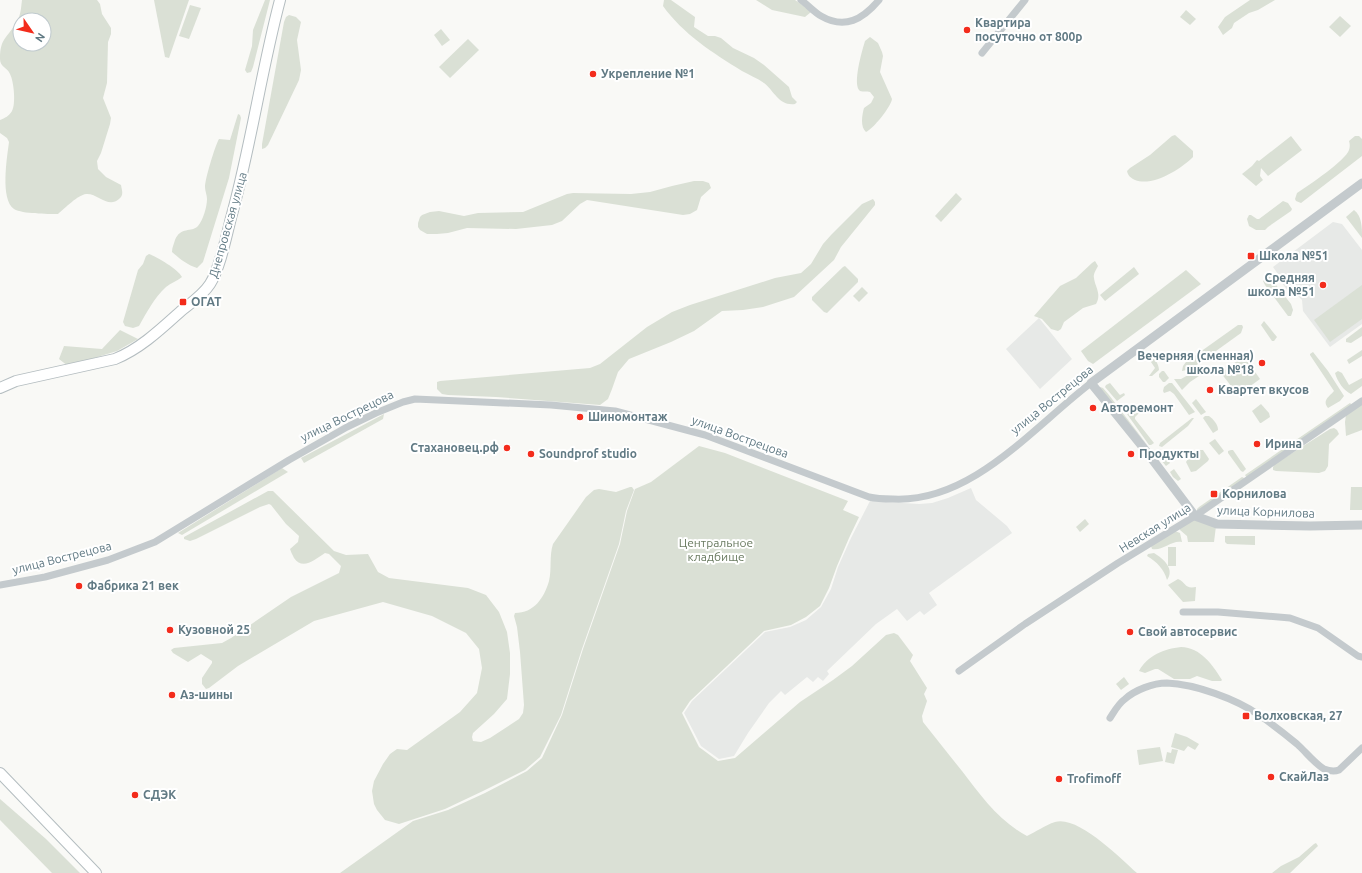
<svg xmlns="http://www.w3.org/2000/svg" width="1362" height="873" font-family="Ubuntu,sans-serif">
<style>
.built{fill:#e7e9e7}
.green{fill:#dae0d5;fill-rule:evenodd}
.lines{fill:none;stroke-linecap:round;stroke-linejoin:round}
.secondary-casing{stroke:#b4bdc0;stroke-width:12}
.minor{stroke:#c4cacd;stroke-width:7}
.tertiary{stroke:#c4cacd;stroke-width:9}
.secondary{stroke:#fff;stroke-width:10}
.poi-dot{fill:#f32c1c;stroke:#fff;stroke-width:1.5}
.labels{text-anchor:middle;stroke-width:4;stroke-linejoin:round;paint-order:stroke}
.poi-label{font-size:12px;font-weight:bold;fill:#617a84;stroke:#fff;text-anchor:start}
.street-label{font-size:12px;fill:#617a84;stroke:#fff}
.park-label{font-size:12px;fill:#6a7b61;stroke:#fff}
</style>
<rect width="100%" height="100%" fill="#f9f9f6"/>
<!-- built -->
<g class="built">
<polygon points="1333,222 1342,224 1362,250 1362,324 1330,347 1303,311 1302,300 1298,296 1289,292 1278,278 1278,274 1273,267"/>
<polygon points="1039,318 1072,359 1040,389 1006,349"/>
<polygon points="971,488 976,500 1007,526 1012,533 929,593 937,605 924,615 920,611 907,621 897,609 876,624 827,671 829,674 823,681 818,677 813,682 807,677 785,695 781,691 769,703 748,733 734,756 719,759 701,746 684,713 692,701 765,632 790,627 806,620 821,607 831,589 838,567 851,538 870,501 919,504 932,503 948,498"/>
</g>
<!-- green -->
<g class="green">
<path d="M22,0H97L100,4L102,14L111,28V34L108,42L107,83L103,98L111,118L110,124L101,153L97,161L98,169L106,177L121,185C122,191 124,195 119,199C108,209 98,193 86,194C78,195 65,208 58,214C47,214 23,214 14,209C0,199 7,158 9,142L7,138L0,133V120C5,118 9,116 12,111C16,104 14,82 10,74C8,68 0,67 0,59C0,37 8,38 17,21C21,15 21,7 22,0ZM20,20H44V44H20Z"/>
<polygon points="154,0 189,0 169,58 165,57"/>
<polygon points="265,0 270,0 253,67 251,72 247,73 245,70 252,46 253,30"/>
<path d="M664,0H671L695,17L694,27L708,36H715L721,38L733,48L754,58L764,65L789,87L792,97L797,102L795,104C779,106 775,92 764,83C757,78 749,75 742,71C713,53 683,34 663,6Z"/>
<polygon points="756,0 795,0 810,10 811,12 805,17 772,10"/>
<polygon points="1250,0 1275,0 1258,10 1249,13 1234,23 1232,28 1223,35 1218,27 1225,17"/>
<polygon points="190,5 201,8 189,39 179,36"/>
<polygon points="1186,10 1196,19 1190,25 1180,17"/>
<polygon points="289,15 296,17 301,22 297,40 301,70 299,80 268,145 265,148 262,149 262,144 284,22 286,17"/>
<polygon points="1340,16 1351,26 1340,37 1329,27"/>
<polygon points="441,29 450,40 442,46 434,35"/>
<path d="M870,37L878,43L882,52L883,56L880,72L892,99C891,107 873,129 866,132C860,127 862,115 864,108L871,103L874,97L870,92C867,91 863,92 860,91C852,85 862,51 865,41Z"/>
<polygon points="468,39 479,50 450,78 439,67"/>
<path d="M238,114L240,115L241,118L229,178L203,262L197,268C187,265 179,258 172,252C172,247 174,244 175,240C181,226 191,233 198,226C203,220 207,207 207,199C207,195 205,191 205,187C205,179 215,146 219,139L230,140Z"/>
<path d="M1175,135L1193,151V157C1181,169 1153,187 1135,180C1131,178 1128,176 1127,171L1130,168L1150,155L1172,136Z"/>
<polygon points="1291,136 1302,150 1268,176 1261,168 1260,176 1263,180 1256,186 1242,174 1252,166 1257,160 1259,161"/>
<path d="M1355,136H1359L1362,139V156L1301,203L1296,201L1295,199L1297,193C1308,186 1346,160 1349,150C1350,147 1350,144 1349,141Z"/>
<polygon points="694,181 703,181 709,183 711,188 701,197 697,210 690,214 683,215 587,200 580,204 562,221 552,225 516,229 467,228 448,233 437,234 427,234 420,230 418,227 418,223 420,217 422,215 430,212 439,211 464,216 478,213 523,212 567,194 573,193 631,194 650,192 672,186"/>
<polygon points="956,193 962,199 941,222 935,216"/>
<polygon points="873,199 875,202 875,205 841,247 834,260 794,297 763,307 743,310 722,311 694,331 671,342 629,359 618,372 612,389 608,399 600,405 496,397 448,395 442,394 437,389 437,382 440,381 590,368 600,364 647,327 672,312 690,305 775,278 801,273 811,264 823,244 831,235 862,204"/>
<polygon points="1283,201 1288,203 1292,209 1291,211 1268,227 1265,230 1256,230 1249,226 1247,219 1249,215 1251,215 1257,219 1259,219"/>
<path d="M1354,210C1362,216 1362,228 1362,238L1346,217Z"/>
<path d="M149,254C157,257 178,269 182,277C177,281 171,283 166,287C154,298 147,312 139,326L133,328L125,326L123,322L138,270L143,264L146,256Z"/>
<path d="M1095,261L1098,266C1096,270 1093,274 1094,278C1095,287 1102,294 1096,304L1083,308L1064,322L1061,329L1058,331L1051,329L1042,319L1034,316L1060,286L1076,278L1092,263Z"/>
<polygon points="845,266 858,279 858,282 827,313 824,312 812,300 812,297 843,267"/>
<polygon points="1134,267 1139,274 1105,301 1100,295"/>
<polygon points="1186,270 1201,284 1093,364 1088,361 1081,351"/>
<polygon points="1269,276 1291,304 1293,310 1291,316 1288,316 1265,285 1263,281"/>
<polygon points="1362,285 1362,319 1330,342 1314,320"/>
<polygon points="862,287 868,293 859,302 853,296"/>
<polygon points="1264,321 1277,337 1274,341 1272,341 1261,325"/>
<polygon points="1238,325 1242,325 1243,327 1241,333 1191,369 1182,371 1183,366 1186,362"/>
<polygon points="1362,327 1362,336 1351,343 1346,342 1346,339"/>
<polygon points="120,330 138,339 117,351 68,366 59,359 64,346 102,349"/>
<polygon points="1362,350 1362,356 1349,364 1347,360"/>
<path d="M1313,352L1328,371L1344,396L1340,401L1328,408C1322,400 1329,397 1334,391L1310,355V354Z"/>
<path d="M1149,353C1154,357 1159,364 1159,370L1152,376H1149L1155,368L1147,356Z"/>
<polygon points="1244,356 1260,379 1238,395 1221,373"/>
<polygon points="1199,369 1202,374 1190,382 1182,390 1174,379 1181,379"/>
<polygon points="1162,371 1164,371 1169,378 1165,382 1163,382 1159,377 1159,374"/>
<path d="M1338,371L1342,373L1349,385L1362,378V386L1351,394C1344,391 1337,381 1335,373Z"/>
<polygon points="1110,383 1119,394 1120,395 1124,393 1125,395 1117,401 1105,387 1106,385"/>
<polygon points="1169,383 1172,383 1195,412 1189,415 1174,394 1170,391 1164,393 1163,391 1164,387"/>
<polygon points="1100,387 1103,388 1109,395 1148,446 1098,388"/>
<polygon points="1196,399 1206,412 1201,415 1192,403"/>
<polygon points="1350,403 1352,405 1247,478 1245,475"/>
<polygon points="1261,404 1269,413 1270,417 1261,423 1260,423 1252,411"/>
<polygon points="1362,404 1362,430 1346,436 1345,422 1346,415"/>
<polygon points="1136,408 1138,408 1140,412 1135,417 1135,419 1154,443 1151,445 1149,445 1127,414"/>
<polygon points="384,414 383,419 304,463 301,458"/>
<path d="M1205,416H1209C1213,419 1218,424 1218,430L1213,433L1203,418Z"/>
<polygon points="1192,418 1194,418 1188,426 1162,447 1159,446 1160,443"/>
<polygon points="1334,428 1337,430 1339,434 1329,444 1328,466 1325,471 1319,473 1276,471 1273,470 1273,467 1275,464 1330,429"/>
<polygon points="1215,439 1224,451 1219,455 1209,443"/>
<path d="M699,446L725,453L848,501L843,510L859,517L849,538L837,566L829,588L820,606L806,617L791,625L764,631L690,701L682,713L699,747L718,761L735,758L800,702L833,680L852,666L886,635L894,633L898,635L913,655L910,661L927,688L924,694L927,701L922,716L923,722C936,738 949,755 962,771C981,796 999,821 1027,836C1036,832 1045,825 1055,822C1078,815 1120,858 1137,873H340L413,821L448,810L485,793L527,771L542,758L562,715L583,649L620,544L627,511L635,489L651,482Z"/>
<polygon points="1160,449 1170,463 1166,466 1155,453"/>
<polygon points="1200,450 1203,450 1209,459 1208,461 1196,471 1191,472 1186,462 1188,459"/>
<polygon points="1231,450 1233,450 1246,469 1243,472 1241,471 1228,453 1228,451"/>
<polygon points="282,468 288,472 182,535 178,533"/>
<polygon points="1174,469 1181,479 1178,481 1173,477 1170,472"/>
<polygon points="1242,477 1246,479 1197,511 1197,509 1199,507"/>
<path d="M630,487H632L634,490L626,511L619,544L582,649L561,715L540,757L525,770L483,791L445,809L399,824L385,820L377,810L374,804L372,791L374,781L383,764L390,754L397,749L407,750L460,712L477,693L482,668L479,649L466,633L432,616L383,602L314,621L238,666L209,688L206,689L202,684V678L212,663V661L201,654L188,662L173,653L171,650L174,648L222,643L231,638L291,597L339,573L341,566L329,554L325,553C315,559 303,571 294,558C292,554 291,552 290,549L298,542L299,536L286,524L271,505L269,504L260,507L196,539L190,541L184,539V537L268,491H273L334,551L346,555L368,554L378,572L389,578L468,588L486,595L499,612L507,632L510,653V674L507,699L494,714L473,733L472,737L473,741L481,742L490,738L519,719L523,713L524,705L520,652L517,627L514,616L515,613C534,613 544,598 549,581C552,569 549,556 553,544L586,497L594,490L599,489L616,492Z"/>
<polygon points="1351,487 1362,487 1362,510 1350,510"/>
<polygon points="1195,518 1216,526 1214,542 1188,542 1187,536 1180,530 1180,526"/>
<polygon points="1085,519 1089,524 1080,532 1076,527"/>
<path d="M1175,531L1180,533L1182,542C1171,540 1164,551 1152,549L1151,546Z"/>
<polygon points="1225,536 1255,536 1255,545 1227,544 1225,542"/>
<rect x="1168" y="547" width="8" height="19"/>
<path d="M1154,553C1164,559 1175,569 1167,580C1164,569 1157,562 1147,556L1148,554Z"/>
<path d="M1178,579C1187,583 1184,589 1196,587L1195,601L1183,602L1168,585Z"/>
<path d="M1181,647C1201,648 1212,664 1222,680L1221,681H1212L1197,676L1190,679H1174L1158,669H1155L1145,673L1139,671C1148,655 1164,649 1181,647Z"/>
<polygon points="1124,677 1129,684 1121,690 1116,684"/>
<polygon points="1175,733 1187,737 1199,744 1195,750 1188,746 1184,751 1171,747"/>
<polygon points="1160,747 1163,761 1139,765 1137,750"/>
<polygon points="1172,749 1178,750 1174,764 1165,762 1167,752 1171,753"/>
<polygon points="0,799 46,839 80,873 52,873 0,820"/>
<polygon points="1316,843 1318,846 1290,873 1272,873 1281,866 1299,857 1314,844"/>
</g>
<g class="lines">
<!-- secondary casing -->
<g class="secondary-casing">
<g id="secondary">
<path d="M0,388L16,381L115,359C140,349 161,329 181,311C191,303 203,295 210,284C220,268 226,238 231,218C251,146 261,72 280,0"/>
<polyline points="0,773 96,873"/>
</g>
</g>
<!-- minor -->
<g class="minor">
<path d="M801,0C808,5 814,12 821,16C845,30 863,19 879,0"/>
<polyline points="982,53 1025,0"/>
<path d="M0,585L45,577L108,560L155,542L289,460L347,427L376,413L403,402L415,399L551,405L615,411L705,435L869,497C877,499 885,499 893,499C972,503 1033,427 1091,383"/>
<polyline points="1183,612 1218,612 1290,618 1318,628 1358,656 1362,657"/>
<polyline points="959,671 1025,624 1118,563 1195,516 1362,401"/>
<path d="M1110,718C1114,712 1118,704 1125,699C1135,690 1153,683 1167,683C1195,684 1236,699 1259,715C1272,724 1285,734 1297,744C1306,752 1314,763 1324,769C1329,771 1334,772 1339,770L1362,748"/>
</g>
<!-- tertiary -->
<polyline class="tertiary" points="1362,183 1091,383 1146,451 1195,516 1217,524 1310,526 1362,525"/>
<!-- secondary -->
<use href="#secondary" class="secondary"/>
</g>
<!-- markers -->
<g class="poi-dot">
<circle cx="967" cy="30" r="4"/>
<circle cx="593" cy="74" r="4"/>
<rect x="1247" y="252" width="8" height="8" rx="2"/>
<circle cx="1323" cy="285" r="4"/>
<rect x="179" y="298" width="8" height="8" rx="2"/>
<circle cx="1262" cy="363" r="4"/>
<circle cx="1210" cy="390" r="4"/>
<circle cx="1093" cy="408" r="4"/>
<circle cx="580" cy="417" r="4"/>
<circle cx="1257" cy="444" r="4"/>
<circle cx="507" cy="448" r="4"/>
<circle cx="531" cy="454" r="4"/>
<circle cx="1131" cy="454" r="4"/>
<rect x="1210" y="490" width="8" height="8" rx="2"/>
<circle cx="79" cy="586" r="4"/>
<circle cx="170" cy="630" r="4"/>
<circle cx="1130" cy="632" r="4"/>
<circle cx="172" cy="695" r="4"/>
<rect x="1242" y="712" width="8" height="8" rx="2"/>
<circle cx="1271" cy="777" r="4"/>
<circle cx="1059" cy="779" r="4"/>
<circle cx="135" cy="795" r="4"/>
</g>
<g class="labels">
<!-- poi labels -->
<g class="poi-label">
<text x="975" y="27">Квартира<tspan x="975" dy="14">посуточно от 800р</tspan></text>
<text x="601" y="78">Укрепление №1</text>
<text x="1259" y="260">Школа №51</text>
<text x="1315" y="282" text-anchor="end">Средняя<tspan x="1315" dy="14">школа №51</tspan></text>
<text x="191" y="306">ОГАТ</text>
<text x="1254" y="360" text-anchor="end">Вечерняя (сменная)<tspan x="1254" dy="14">школа №18</tspan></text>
<text x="1218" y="394">Квартет вкусов</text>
<text x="1101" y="412">Авторемонт</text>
<text x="588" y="421">Шиномонтаж</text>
<text x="1265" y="448">Ирина</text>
<text x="499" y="452" text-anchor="end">Стахановец.рф</text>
<text x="539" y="458">Soundprof studio</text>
<text x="1139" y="458">Продукты</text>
<text x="1222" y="498">Корнилова</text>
<text x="87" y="590">Фабрика 21 век</text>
<text x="178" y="634">Кузовной 25</text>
<text x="1138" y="636">Свой автосервис</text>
<text x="180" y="699">Аз-шины</text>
<text x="1254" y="720">Волховская, 27</text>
<text x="1279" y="781">СкайЛаз</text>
<text x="1067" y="783">Trofimoff</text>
<text x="143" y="799">СДЭК</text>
</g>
<!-- street labels -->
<g class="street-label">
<text transform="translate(228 225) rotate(-74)" y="4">Днепровская улица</text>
<text transform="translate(1052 400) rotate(-39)" y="4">улица Вострецова</text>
<text transform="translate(347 416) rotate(-26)" y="4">улица Вострецова</text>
<text transform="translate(740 437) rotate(20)" y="4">улица Вострецова</text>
<text transform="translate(1266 512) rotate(2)" y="4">улица Корнилова</text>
<text transform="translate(1155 528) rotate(-32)" y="4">Невская улица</text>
<text transform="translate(62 558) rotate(-14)" y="4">улица Вострецова</text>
</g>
<!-- park labels -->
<g class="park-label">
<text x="716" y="547">Центральное<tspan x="716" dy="14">кладбище</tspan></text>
</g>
</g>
<!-- north arrow -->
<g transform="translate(32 32) rotate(124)"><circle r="19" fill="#ffffff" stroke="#c0cace"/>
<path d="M0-3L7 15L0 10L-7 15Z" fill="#f32c1c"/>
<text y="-6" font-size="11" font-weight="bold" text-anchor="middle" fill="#617a84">N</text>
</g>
</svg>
